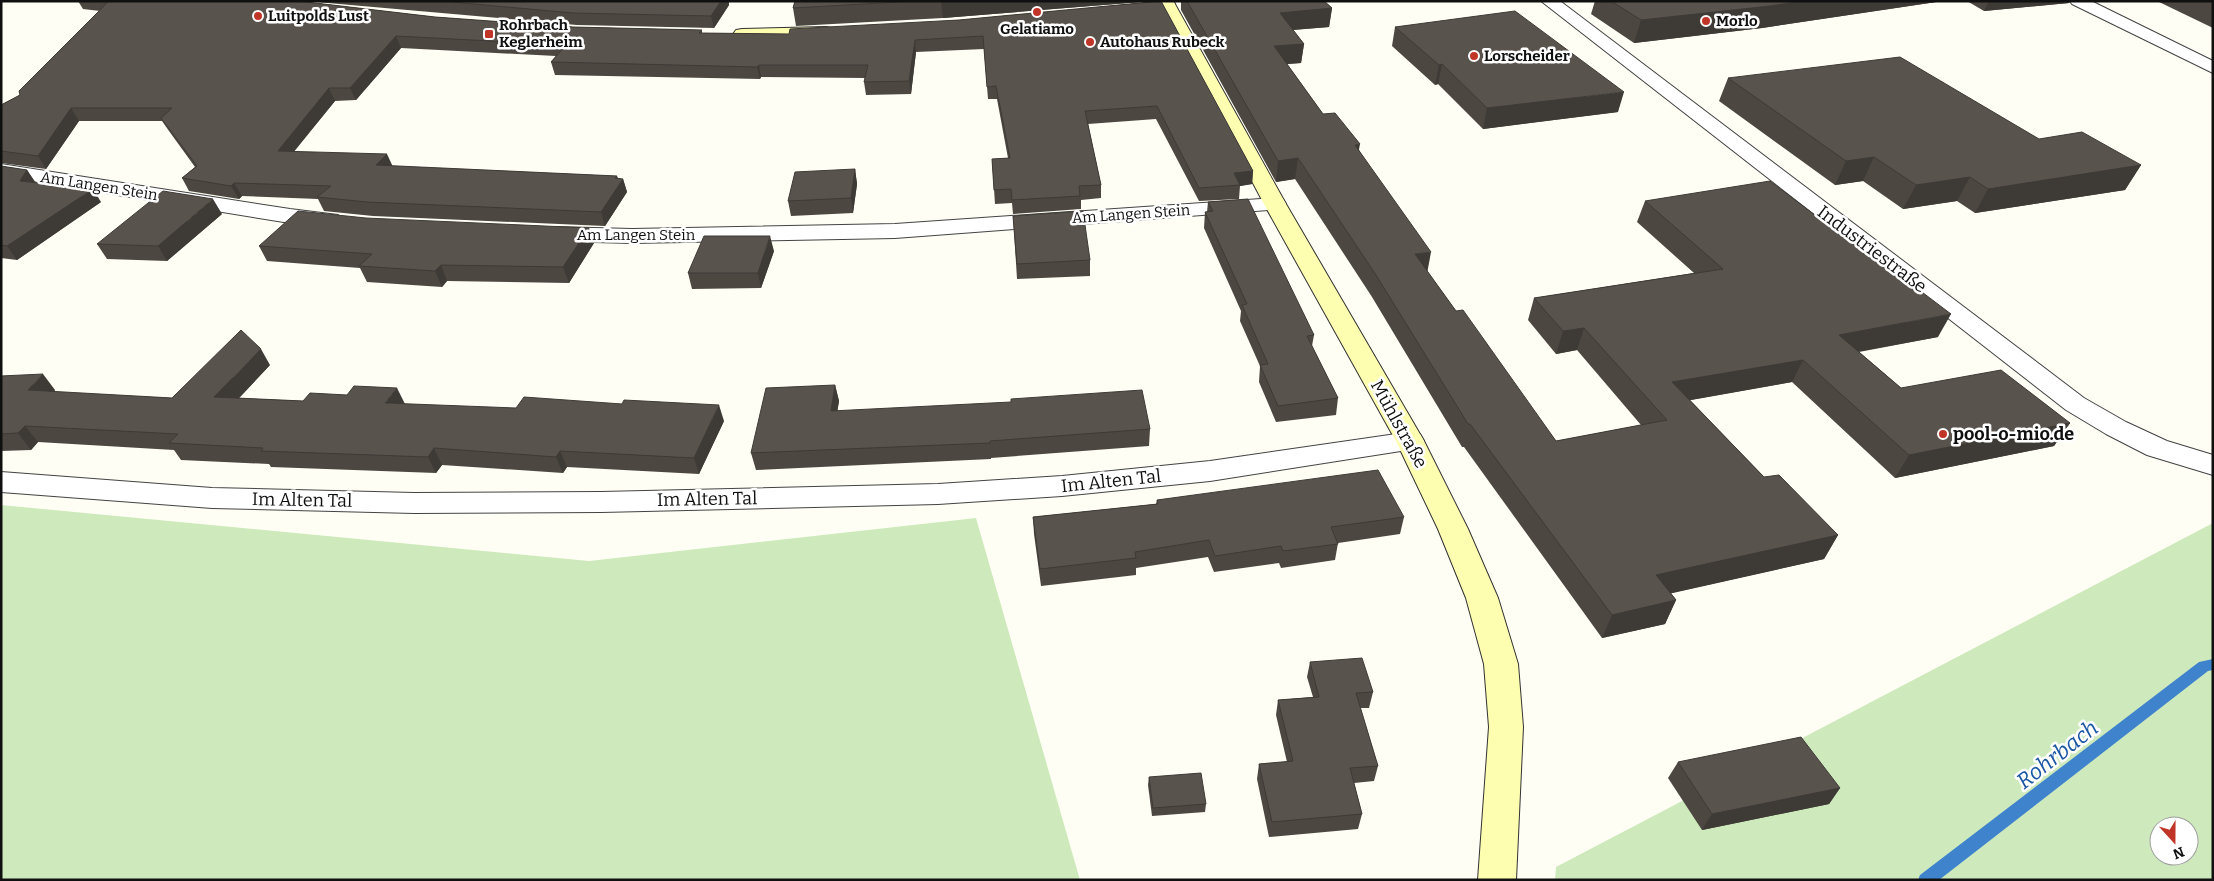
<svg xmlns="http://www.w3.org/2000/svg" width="2214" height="881" font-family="Bitter,serif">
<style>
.green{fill:#ceeabd;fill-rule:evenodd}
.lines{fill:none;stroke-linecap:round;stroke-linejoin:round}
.stream{fill:#4083cd;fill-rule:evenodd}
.street-casing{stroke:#434343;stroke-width:2}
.secondary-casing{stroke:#323232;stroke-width:2}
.street{fill:#fff;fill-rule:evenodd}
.secondary{fill:#fdfeb0;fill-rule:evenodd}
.wall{fill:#4d4742}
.shaded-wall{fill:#3e3a36}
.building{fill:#59534d;stroke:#3e3a36}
.poi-dot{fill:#c13428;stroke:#fff;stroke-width:2}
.labels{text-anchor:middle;stroke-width:5;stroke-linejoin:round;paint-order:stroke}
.far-poi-label{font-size:15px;font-weight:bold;fill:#101010;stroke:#fff;text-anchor:start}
.far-street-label{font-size:15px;fill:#101010;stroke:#fff}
.street-label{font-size:18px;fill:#101010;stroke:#fff}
.poi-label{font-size:18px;font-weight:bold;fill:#101010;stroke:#fff;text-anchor:start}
.near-water-label{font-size:22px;font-style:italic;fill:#1855a3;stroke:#fff}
</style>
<rect width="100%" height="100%" fill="#fffef4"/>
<!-- green -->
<g class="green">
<polygon points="1,505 589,561 976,518 1080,880 1,880"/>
<path d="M2213,523V880H1555L1556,867ZM2159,826H2189V856H2159Z"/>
</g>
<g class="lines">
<!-- stream -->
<polygon class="stream" points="2213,659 2213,670 2208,671 1939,880 1918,880 1920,875 2199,662"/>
<!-- street casing -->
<g class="street-casing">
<g id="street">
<polygon points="1541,1 1560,1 2084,398 2126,422 2167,441 2213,455 2213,475 2147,455 2106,434 2066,410"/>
<polygon points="2070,1 2091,1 2213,61 2213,73 2072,4"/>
<polygon points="1,164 290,209 338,215 341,220 338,225 330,227 290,223 1,176"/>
<polygon points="1275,198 1283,199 1286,204 1283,209 895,238 632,243 555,241 547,239 544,234 547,229 555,227 632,229 895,224"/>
<polygon points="1410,432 1420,434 1424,441 1420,448 1210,481 1062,496 938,504 601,512 414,513 212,508 1,492 1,472 212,488 414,493 601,492 938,484 1062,476 1210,461"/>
</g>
</g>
<!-- secondary casing -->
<g class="secondary-casing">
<g id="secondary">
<polygon points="1169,1 1174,2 1176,6 1286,204 1424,441 1468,529 1498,598 1518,664 1523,727 1516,880 1478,880 1489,727 1484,664 1466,598 1438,529 1396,441 1264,204 1160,6 1162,2"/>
<polygon points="826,27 832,28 835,32 832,36 742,39 736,38 733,34 736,30 742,29"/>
</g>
</g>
<!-- street -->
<use href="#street" class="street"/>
<!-- secondary -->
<use href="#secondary" class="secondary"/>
</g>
<!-- wall -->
<g class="wall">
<polygon points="78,1 298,1 435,17 573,27 702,30 702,33 789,34 959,20 1161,1 1253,171 1252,184 1240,186 1239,199 1199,201 1156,119 1088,124 1101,185 1101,198 1081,200 1081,209 1013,214 1012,203 995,204 992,159 1008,158 997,99 988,99 984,49 916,52 911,94 866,95 864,82 865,78 761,77 760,79 555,75 551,62 556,56 401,48 356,100 335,101 294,151 392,166 617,176 618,179 623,179 627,192 605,226 373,216 324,211 318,199 242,196 239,199 189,191 182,178 195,167 169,131 162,121 79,121 46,169 1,163 1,105 20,95 100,11 83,9"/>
<polygon points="305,1 721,1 729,5 714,28 577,25"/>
<polygon points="795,1 1158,1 1141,2 943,18 796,26 793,8"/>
<polygon points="1181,1 1324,1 1332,8 1329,27 1293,30 1304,44 1301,63 1287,64 1323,114 1359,150 1427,271 1456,311 1556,441 1641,425 1577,350 1556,354 1528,320 1534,298 1694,273 1637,222 1645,201 1938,337 1859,352 1901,388 2070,423 2054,446 1895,478 1792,382 1690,400 1764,477 1838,535 1824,559 1671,593 1676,600 1665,624 1602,638 1464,447 1462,447 1372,297 1295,179 1276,182 1181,10"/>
<polygon points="1595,1 1943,1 1762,28 1634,43 1591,14"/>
<polygon points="1967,1 2070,1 2069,3 1984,11"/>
<polygon points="2157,1 2213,1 2213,28"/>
<polygon points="1395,27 1618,112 1483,129 1438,84 1435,85 1392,46"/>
<polygon points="1728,78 2039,139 2141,165 2125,190 1975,213 1957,201 1903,209 1863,181 1835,185 1719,101"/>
<polygon points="1,166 27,170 36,183 101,202 17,260 1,258"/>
<polygon points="855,169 857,184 853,213 791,216 788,201"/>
<polygon points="1208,202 1314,335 1312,346 1338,398 1336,415 1276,422 1259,382 1260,366 1240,321 1241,311 1204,228 1205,212 1207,212"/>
<polygon points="222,214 167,261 107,259 97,244"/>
<polygon points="1013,216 1090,260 1090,276 1017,279"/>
<polygon points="594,243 569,283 447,281 442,287 367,282 360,268 267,261 259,246"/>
<polygon points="774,251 761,288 692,289 688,273"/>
<polygon points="270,365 239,398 303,401 405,404 724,421 699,474 567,467 563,473 442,465 436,473 271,467 269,464 181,460 174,450 38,442 31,450 1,451 1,376 55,390 54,392 172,398"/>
<polygon points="835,385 839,401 837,411 1150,429 1149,446 991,458 991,459 756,470 751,453"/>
<polygon points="1157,500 1404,517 1400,534 1338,543 1335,560 1281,568 1279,563 1214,572 1208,557 1136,568 1136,575 1041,586 1034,534 1033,517 1156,504"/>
<polygon points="1310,662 1373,692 1369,708 1360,708 1378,766 1374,781 1354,783 1362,814 1358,829 1269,837 1257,779 1259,764 1287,762 1276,715 1278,700 1313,697 1307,677"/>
<polygon points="1678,762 1840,788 1829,804 1702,830 1668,778"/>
<polygon points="1149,777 1206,804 1205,812 1152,816 1148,785"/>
</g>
<!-- shaded-wall -->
<g class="shaded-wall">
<polygon points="721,1 729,1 729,5 714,28 711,16"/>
<polygon points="941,1 1141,1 1141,2 943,18"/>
<polygon points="1803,1 1943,1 1762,28 1634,43 1641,20"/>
<polygon points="1989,1 2070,1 2069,3 1984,11"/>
<polygon points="1332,8 1329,27 1278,31 1280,13"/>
<polygon points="396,36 401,48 356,100 350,88"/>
<polygon points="915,40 916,52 911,94 909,81"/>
<polygon points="1304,44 1301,63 1272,65 1274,46"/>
<polygon points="1442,64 1438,84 1435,85 1439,65"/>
<polygon points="759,65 761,77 760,79 757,67"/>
<polygon points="329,88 335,101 284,164 278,151"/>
<polygon points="1624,92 1618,112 1483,129 1487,108"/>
<polygon points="71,108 79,121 46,169 38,156"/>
<polygon points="1360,144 1356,165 1355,145"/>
<polygon points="387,154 393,167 376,165"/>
<polygon points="1874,157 1863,181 1835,185 1846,161"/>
<polygon points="1298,158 1295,179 1276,182 1278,161"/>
<polygon points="2141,165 2125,190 1975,213 1988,189"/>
<polygon points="855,169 857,184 853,213 851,198"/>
<polygon points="27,170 36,184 20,181"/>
<polygon points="1253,171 1252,184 1240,186 1234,173"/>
<polygon points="617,176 619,184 623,179 627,192 605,226 601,212"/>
<polygon points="1970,177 1957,201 1903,209 1916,185"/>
<polygon points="234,183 242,196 239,199 231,186"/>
<polygon points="93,189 101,202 17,260 7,246"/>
<polygon points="213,199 222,214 167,261 158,246"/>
<polygon points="589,228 594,243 569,283 563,267"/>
<polygon points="770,236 774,251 761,288 758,273"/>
<polygon points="1431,252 1427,274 1415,254"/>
<polygon points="441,265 447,281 442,287 435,271"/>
<polygon points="1951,314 1938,337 1828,357 1839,335"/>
<polygon points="1584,328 1577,350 1556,354 1563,331"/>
<polygon points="261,349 270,365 225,413 214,397"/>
<polygon points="1803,360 1792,382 1663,405 1672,382"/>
<polygon points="43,374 55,390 40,406 28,390"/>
<polygon points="835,385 839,401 835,427 831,411"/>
<polygon points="397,388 405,404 385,403"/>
<polygon points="719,405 724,421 699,474 694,458"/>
<polygon points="2070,423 2054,446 1895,478 1909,455"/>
<polygon points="25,426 38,442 31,450 18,433"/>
<polygon points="434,448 442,465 436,473 428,457"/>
<polygon points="560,451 567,467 563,473 556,457"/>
<polygon points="1838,535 1824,559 1646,599 1656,575"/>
<polygon points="1676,600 1665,624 1602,638 1612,615"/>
<polygon points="1840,788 1829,804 1702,830 1712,814"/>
</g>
<!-- building -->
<g class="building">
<polygon points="109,1 298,1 435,17 573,27 702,30 699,33 789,34 790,29 959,20 1161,1 1253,171 1234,173 1240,185 1199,188 1157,106 1085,111 1101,185 1079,186 1080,196 1012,200 1011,189 994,190 992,159 1010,158 996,86 987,87 983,36 915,40 909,81 864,82 868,65 759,65 757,67 551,62 566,45 396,36 350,88 329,88 278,151 387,154 376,165 617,176 615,178 623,179 601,212 367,202 317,197 331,186 234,183 231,186 182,178 197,166 161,118 172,108 71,108 38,156 1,151 1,105 20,95 19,91"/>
<polygon points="441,1 721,1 711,16 573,13"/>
<polygon points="795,1 916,1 793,8"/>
<polygon points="1187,1 1324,1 1332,8 1280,13 1304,44 1274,46 1323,114 1335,113 1360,144 1355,145 1431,252 1415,254 1456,311 1463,310 1556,441 1667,420 1584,328 1563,331 1534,298 1723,269 1645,201 1770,181 1853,244 1857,243 1951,314 1839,335 1901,388 2001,370 2070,423 1909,455 1803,360 1672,382 1764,477 1779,475 1838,535 1656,575 1676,600 1612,615 1470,424 1468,424 1376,275 1298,158 1278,161"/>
<polygon points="1611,1 1803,1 1770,6 1641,20"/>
<polygon points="1515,11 1624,92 1487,108 1442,64 1439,65 1395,27"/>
<polygon points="1900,57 2039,139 2082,132 2141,165 1988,189 1970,177 1916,185 1874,157 1846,161 1728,78"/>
<polygon points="1,166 27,170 20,181 93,189 7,246 1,245"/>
<polygon points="855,169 851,198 788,201 795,172"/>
<polygon points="163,191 213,199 158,246 97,244"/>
<polygon points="1248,199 1314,335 1307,336 1338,398 1278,406 1260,365 1268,364 1242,305 1247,304 1205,212 1213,211 1208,202"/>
<polygon points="298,211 366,218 589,228 563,267 441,265 435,271 359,266 372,254 259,246"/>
<polygon points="1083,211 1090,260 1017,264 1013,216"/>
<polygon points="704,236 770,236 758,273 688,273"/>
<polygon points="241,330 261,349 214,397 303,401 310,393 347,395 354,386 397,388 385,403 516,408 524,397 622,404 624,400 719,405 694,458 560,451 556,457 434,448 428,457 261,451 263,448 169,443 178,434 25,426 18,433 1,434 1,376 43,374 28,390 172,398"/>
<polygon points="835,385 831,411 1011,402 1011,399 1142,390 1150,429 990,441 990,443 751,453 766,388"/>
<polygon points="1378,470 1404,517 1331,527 1338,544 1283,551 1281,546 1215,556 1209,540 1135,552 1136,558 1040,569 1033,517 1158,504 1157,500"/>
<polygon points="1362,658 1373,692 1356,693 1378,766 1350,768 1362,814 1272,822 1259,764 1293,761 1278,700 1319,697 1310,662"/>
<polygon points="1801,737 1840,788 1712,814 1678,762"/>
<polygon points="1201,773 1206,804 1153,808 1149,777"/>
</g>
<!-- markers -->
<g class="poi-dot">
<circle cx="1037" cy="12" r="5"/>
<circle cx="258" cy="16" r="5"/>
<circle cx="1706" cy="21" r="5"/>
<rect x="484" y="29" width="10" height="10" rx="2.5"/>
<circle cx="1090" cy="42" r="5"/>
<circle cx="1474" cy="56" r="5"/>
<circle cx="1943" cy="434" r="5"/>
</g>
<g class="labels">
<!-- far-poi labels -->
<g class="far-poi-label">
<text x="268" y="21">Luitpolds Lust</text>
<text x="1716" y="26">Morlo</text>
<text x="499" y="30">Rohrbach<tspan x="499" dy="17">Keglerheim</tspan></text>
<text x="1037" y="34" text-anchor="middle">Gelatiamo</text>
<text x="1100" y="47">Autohaus Rubeck</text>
<text x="1484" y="61">Lorscheider</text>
</g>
<!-- far-street labels -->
<g class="far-street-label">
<text transform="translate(99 186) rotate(9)" y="5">Am Langen Stein</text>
<text transform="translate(1131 214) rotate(-4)" y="5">Am Langen Stein</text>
<text x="636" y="240">Am Langen Stein</text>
</g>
<!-- street labels -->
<g class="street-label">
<text transform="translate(1872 249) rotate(37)" y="6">Industriestraße</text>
<text transform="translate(1399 424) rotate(61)" y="6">Mühlstraße</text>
<text transform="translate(1111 481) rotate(-6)" y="6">Im Alten Tal</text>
<text transform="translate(707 499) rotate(-1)" y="6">Im Alten Tal</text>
<text transform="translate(302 500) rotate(1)" y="6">Im Alten Tal</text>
</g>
<!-- poi labels -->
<g class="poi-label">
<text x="1953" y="440">pool-o-mio.de</text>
</g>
<!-- near-water labels -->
<g class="near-water-label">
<text transform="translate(2057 754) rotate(-38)" y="8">Rohrbach</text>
</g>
</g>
<!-- border -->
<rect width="2214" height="881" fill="none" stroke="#101010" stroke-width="5"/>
<!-- north arrow -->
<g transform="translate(2174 841) rotate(159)"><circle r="24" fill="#ffffff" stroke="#9f9f9f"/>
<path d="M0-4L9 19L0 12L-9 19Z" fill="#c13428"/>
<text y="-8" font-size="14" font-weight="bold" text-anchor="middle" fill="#101010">N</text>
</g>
</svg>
